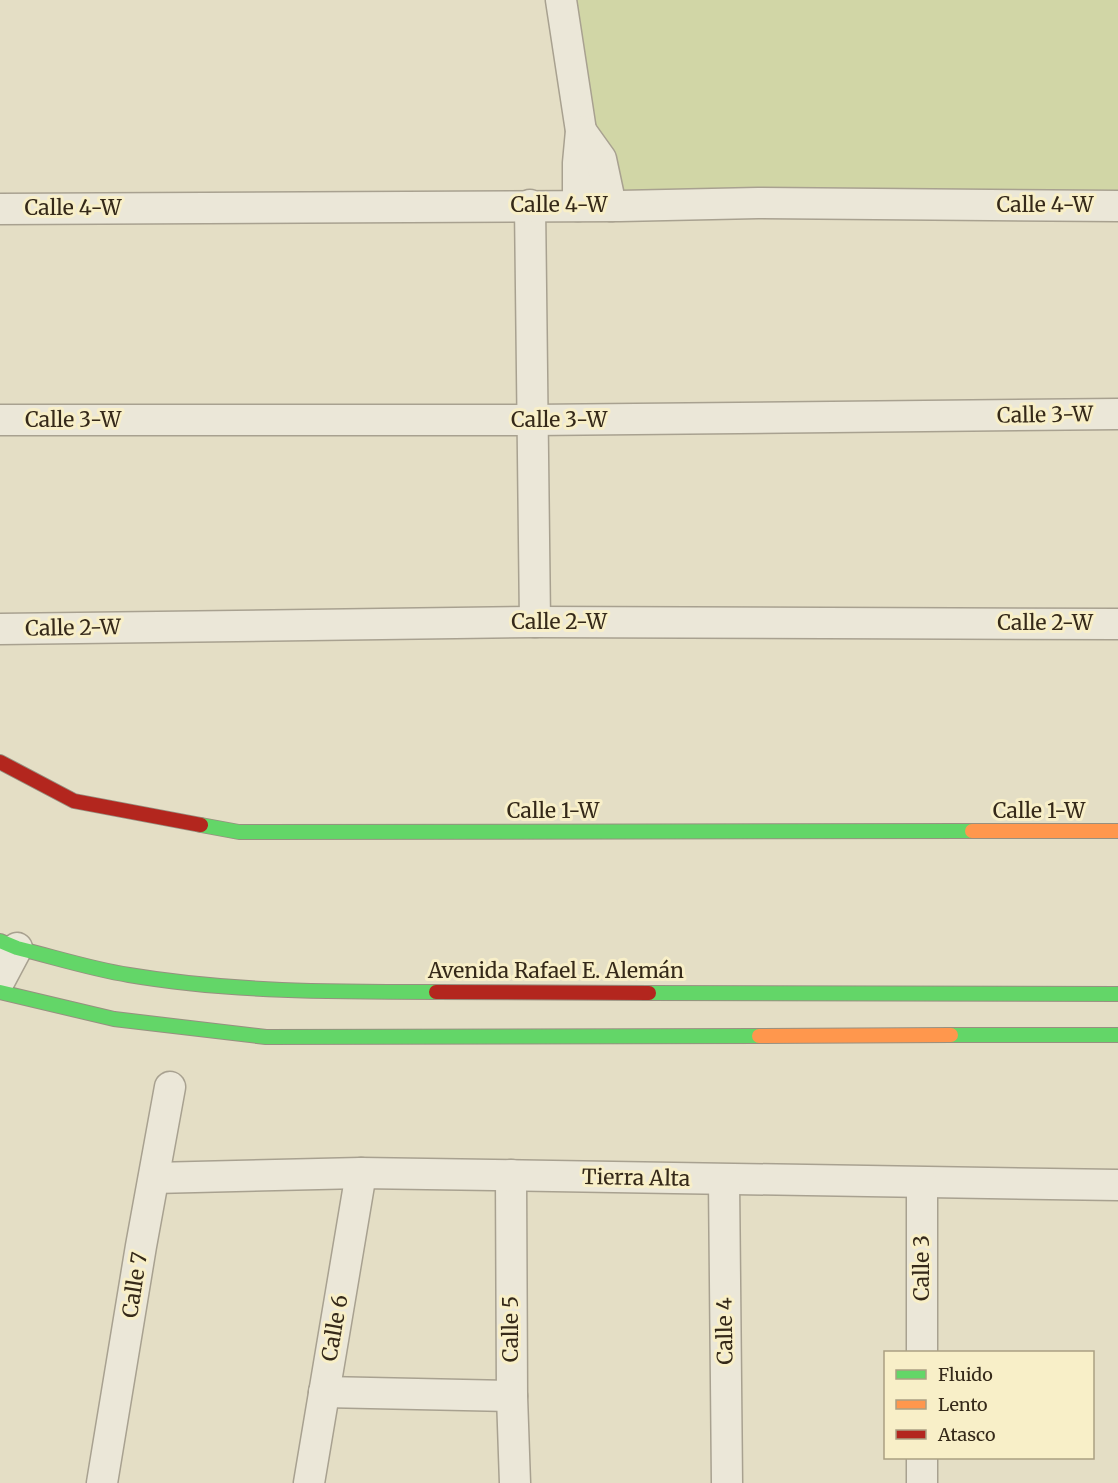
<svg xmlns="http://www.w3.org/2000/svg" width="1118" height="1483" font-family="Merriweather,serif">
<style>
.green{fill:#d1d6a6}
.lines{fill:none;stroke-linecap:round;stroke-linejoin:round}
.street-casing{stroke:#a8a190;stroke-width:33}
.fast-casing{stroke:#979080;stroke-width:16}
.slow-casing{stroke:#979080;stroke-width:16}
.jam-casing{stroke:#979080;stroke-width:16}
.street{stroke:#ebe7d8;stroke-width:30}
.fast{stroke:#63d668;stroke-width:14}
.slow{stroke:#ff974d;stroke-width:14}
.jam{stroke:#b3261e;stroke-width:14}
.labels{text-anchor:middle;stroke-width:6;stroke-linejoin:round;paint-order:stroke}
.street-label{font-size:21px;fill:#352919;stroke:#f8efc8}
</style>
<rect width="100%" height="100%" fill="#e4dec5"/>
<!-- green -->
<polygon class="green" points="568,0 1118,0 1118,206 620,206 586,98"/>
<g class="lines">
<!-- street casing -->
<g class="street-casing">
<g id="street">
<polyline points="561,0 581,131 578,163 578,206"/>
<polyline points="581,131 601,159 611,206"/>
<polyline points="530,205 535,622"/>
<polyline points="0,209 620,206 758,203 1118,206"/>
<polyline points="0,420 533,420 1118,414"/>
<polyline points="0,629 535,622 1118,624"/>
<polyline points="0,980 17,948"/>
<polyline points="511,1175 512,1396 515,1483"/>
<polyline points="154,1178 361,1173 1118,1185"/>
<polyline points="724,1180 727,1483"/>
<polyline points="922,1183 922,1352"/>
<polyline points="324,1392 512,1396"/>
<polyline points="922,1458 922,1483"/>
<polyline points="102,1483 141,1246 170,1087"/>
<polyline points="309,1483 361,1173"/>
</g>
</g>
<!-- fast casing -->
<g class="fast-casing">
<g id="fast">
<polyline points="201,825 239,832 972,831"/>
<path d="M0,941L17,948C54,957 91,969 129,975C230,992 333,992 436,992"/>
<polyline points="0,992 114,1019 266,1037 759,1036"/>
<polyline points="649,993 1118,994"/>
<polyline points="951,1035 1118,1035"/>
</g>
</g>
<!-- slow casing -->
<g class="slow-casing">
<g id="slow">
<polyline points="972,831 1118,831"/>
<polyline points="759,1036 951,1035"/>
</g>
</g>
<!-- jam casing -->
<g class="jam-casing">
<g id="jam">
<polyline points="0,762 74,801 201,825"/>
<polyline points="436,992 649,993"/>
</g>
</g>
<!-- street -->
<use href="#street" class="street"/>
<!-- fast -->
<use href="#fast" class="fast"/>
<!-- slow -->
<use href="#slow" class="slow"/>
<!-- jam -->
<use href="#jam" class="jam"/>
</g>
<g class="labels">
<!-- street labels -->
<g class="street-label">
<text x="559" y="212">Calle 4-W</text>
<text x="1045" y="212">Calle 4-W</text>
<text x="73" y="215">Calle 4-W</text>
<text transform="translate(1045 415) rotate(-1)" y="7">Calle 3-W</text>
<text x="73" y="427">Calle 3-W</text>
<text x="559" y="427">Calle 3-W</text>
<text x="559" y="629">Calle 2-W</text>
<text x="1045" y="630">Calle 2-W</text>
<text transform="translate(73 628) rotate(-1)" y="7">Calle 2-W</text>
<text x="553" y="818">Calle 1-W</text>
<text x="1039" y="818">Calle 1-W</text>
<text x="556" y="978">Avenida Rafael E. Alemán</text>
<text transform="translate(636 1178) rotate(1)" y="7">Tierra Alta</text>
<text transform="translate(922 1268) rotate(-90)" y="7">Calle 3</text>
<text transform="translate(135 1285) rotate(-81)" y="7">Calle 7</text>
<text transform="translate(335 1328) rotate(-80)" y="7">Calle 6</text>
<text transform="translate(511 1329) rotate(-90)" y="7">Calle 5</text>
<text transform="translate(725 1331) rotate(-91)" y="7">Calle 4</text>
</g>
</g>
<!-- legend -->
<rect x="884" y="1351" width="210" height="108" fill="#f8efc8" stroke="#aaa082" stroke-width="1.5"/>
<rect x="896" y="1370" width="30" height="9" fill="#63d668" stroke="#aaa082" stroke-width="1.5"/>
<text x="938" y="1381" font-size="18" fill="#352919">Fluido</text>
<rect x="896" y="1400" width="30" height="9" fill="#ff974d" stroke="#aaa082" stroke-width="1.5"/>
<text x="938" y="1411" font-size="18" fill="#352919">Lento</text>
<rect x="896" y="1430" width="30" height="9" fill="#b3261e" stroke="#aaa082" stroke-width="1.5"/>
<text x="938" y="1441" font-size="18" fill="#352919">Atasco</text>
</svg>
